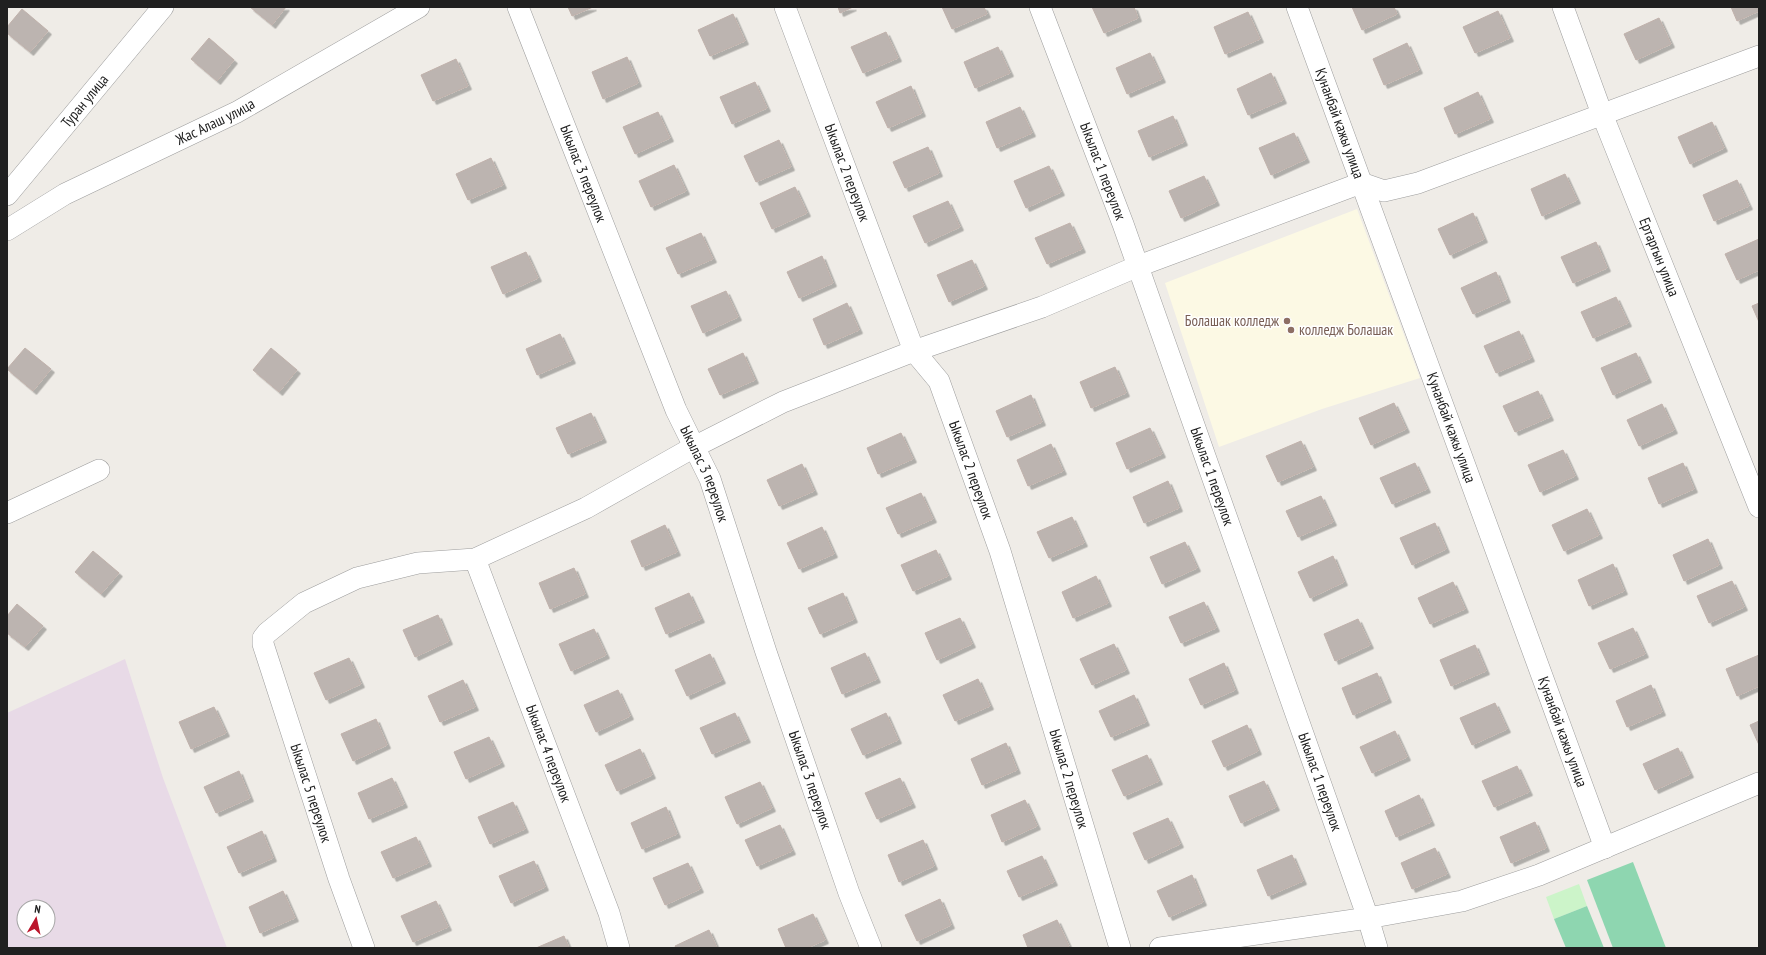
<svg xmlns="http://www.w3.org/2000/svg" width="1766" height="955" font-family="'PT Sans Narrow',sans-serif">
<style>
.industrial{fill:#e8dae7;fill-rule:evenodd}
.education{fill:#fcf9e4}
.park{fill:#ccf4c9}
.pitch{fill:#8ed6b0}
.building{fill:#bcb4b0;stroke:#c0b1ab;filter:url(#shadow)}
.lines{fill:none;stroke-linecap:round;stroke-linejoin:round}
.minor-casing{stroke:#9d9d9d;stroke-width:22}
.minor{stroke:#fff;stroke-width:21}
.education-dot{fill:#8d6e63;stroke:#fff;stroke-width:1.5}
.labels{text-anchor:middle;stroke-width:3;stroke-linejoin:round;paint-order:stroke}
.street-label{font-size:15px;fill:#202020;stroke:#fff}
.education-label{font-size:15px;fill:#785e54;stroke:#fff;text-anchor:end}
</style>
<defs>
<filter id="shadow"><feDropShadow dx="3.5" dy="3.5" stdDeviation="0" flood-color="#0004"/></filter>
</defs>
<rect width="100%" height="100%" fill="#efece7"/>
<!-- industrial -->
<path class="industrial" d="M125,659L163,778L227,948H7V713ZM24,907H48V931H24Z"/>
<!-- education -->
<polygon class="education" points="1357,209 1420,378 1322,409 1219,447 1165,283"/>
<!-- park -->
<polygon class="park" points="1579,884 1587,906 1554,919 1546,897"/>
<!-- pitch -->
<g class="pitch">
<polygon points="1633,862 1666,948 1613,948 1587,880"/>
<polygon points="1587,906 1604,948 1566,948 1554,919"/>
</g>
<!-- building -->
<g class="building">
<polygon points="250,7 286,7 272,25"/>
<polygon points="568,7 593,7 572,16"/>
<polygon points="838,7 853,7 840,13"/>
<polygon points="942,7 984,7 987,14 952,29"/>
<polygon points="1092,7 1134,7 1138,18 1104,33"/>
<polygon points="1352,7 1394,7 1397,14 1362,30"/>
<polygon points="1731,7 1759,7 1759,11 1737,21"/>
<polygon points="22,9 48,31 30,52 7,33 7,27"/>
<polygon points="1498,11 1510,38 1475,53 1463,27"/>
<polygon points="1248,12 1260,39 1225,54 1214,27"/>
<polygon points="733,14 745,41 710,56 698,30"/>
<polygon points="1659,18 1671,44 1636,60 1624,34"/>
<polygon points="886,32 898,58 863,73 851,47"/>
<polygon points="209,38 234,60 217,81 191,59"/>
<polygon points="1407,43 1419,70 1384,85 1373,59"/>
<polygon points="998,47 1010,73 975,88 964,62"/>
<polygon points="1150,53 1162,79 1127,94 1116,68"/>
<polygon points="627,57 638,83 603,99 592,72"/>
<polygon points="456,59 468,86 433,101 421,75"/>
<polygon points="1271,73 1283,100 1248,115 1237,89"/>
<polygon points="755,82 767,108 732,124 720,97"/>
<polygon points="911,86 922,113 888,128 876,102"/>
<polygon points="1478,92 1490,119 1455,134 1444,108"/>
<polygon points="1020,107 1032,133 997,148 986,122"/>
<polygon points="658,112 670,138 635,154 623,127"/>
<polygon points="1173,116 1184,142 1149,157 1138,131"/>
<polygon points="1712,122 1724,148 1690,164 1678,137"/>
<polygon points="1294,133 1306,159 1271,175 1259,148"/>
<polygon points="779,140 791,167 756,182 744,156"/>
<polygon points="928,147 939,173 905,188 893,162"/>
<polygon points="491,158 503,185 468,200 456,174"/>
<polygon points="674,165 686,191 651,207 639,181"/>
<polygon points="1049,166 1061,192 1026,208 1014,181"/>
<polygon points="1565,174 1577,200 1542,216 1531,189"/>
<polygon points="1204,176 1216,202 1181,218 1169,191"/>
<polygon points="1737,180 1749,206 1714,221 1703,195"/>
<polygon points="795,187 807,213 772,229 760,203"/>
<polygon points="948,201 960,227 925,243 913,216"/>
<polygon points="1473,213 1484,239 1450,255 1438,229"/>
<polygon points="1070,223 1082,249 1047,264 1035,238"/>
<polygon points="701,233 713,259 678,274 666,248"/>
<polygon points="1759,239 1759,270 1737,280 1725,254"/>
<polygon points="1596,242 1607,268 1573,283 1561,257"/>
<polygon points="526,252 538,278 503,294 491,267"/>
<polygon points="822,256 833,283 799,298 787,272"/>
<polygon points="972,260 984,286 949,302 937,275"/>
<polygon points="1496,272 1507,299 1473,314 1461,288"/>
<polygon points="726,291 738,317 703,333 691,306"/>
<polygon points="1616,297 1628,323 1593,338 1581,312"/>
<polygon points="847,303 859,330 824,345 813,319"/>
<polygon points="1759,303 1759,322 1752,306"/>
<polygon points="1519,331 1531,358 1496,373 1484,346"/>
<polygon points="560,334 572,360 537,375 526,349"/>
<polygon points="25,348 51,369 33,391 7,369"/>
<polygon points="271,348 297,370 279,392 253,370"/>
<polygon points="743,353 755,380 720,395 708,369"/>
<polygon points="1636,353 1648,379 1613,395 1601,368"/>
<polygon points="1115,367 1126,393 1091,408 1080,382"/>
<polygon points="1538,391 1550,417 1515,432 1503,406"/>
<polygon points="1031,395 1042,422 1007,437 996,411"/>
<polygon points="1394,403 1406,429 1371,445 1359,418"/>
<polygon points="1662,404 1674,430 1639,446 1627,420"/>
<polygon points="591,413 603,439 568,454 556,428"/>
<polygon points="1150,428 1162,454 1127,469 1116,443"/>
<polygon points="901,433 913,459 878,474 867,448"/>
<polygon points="1301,441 1313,467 1278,482 1266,456"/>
<polygon points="1051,444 1063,471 1028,486 1017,460"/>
<polygon points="1563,450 1575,476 1540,492 1528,465"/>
<polygon points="1415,463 1427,489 1392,504 1380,478"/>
<polygon points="1683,463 1694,489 1659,504 1648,478"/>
<polygon points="802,464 814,491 779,506 767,480"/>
<polygon points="1168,481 1179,508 1144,523 1133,497"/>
<polygon points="921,493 933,519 898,534 886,508"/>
<polygon points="1321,496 1333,522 1298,537 1286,511"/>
<polygon points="1587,509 1599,535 1564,551 1552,525"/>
<polygon points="1072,517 1084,543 1049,558 1037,532"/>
<polygon points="1435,523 1446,549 1412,565 1400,538"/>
<polygon points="665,525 677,552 642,567 631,541"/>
<polygon points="822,527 834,554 799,569 787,543"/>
<polygon points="1708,539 1719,565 1684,581 1673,555"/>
<polygon points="1185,542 1197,568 1162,584 1150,557"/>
<polygon points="936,550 948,576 913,591 901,565"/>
<polygon points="93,551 119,573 101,594 75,572"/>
<polygon points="1333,556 1344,582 1310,598 1298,572"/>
<polygon points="1613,564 1624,591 1589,606 1578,580"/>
<polygon points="574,568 585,594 550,609 539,583"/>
<polygon points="1096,576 1108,603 1073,618 1062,592"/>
<polygon points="1732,581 1744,607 1709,623 1697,596"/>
<polygon points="1453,582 1465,609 1430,624 1418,598"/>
<polygon points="689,593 701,619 666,634 655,608"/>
<polygon points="843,593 854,619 820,634 808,608"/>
<polygon points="1204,602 1216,628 1181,643 1169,617"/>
<polygon points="17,604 43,626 25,647 7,633 7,616"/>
<polygon points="438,615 449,641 415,657 403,630"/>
<polygon points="960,618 972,644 937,660 925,633"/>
<polygon points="1358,619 1370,645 1335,661 1324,634"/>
<polygon points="1633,628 1645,654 1610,669 1598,643"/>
<polygon points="594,629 606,655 571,671 559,644"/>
<polygon points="1114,644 1126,670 1092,685 1080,659"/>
<polygon points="1475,645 1486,671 1451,686 1440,660"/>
<polygon points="865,653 877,679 842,694 831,668"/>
<polygon points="710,654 722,680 687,696 675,670"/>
<polygon points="1759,655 1759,686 1737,696 1726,669"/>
<polygon points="349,658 361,684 326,700 314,673"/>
<polygon points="1224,663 1235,690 1201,705 1189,679"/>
<polygon points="1377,673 1388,699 1353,715 1342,688"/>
<polygon points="978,679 990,706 955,721 943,695"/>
<polygon points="463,680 475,707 440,722 428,696"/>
<polygon points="1651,685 1662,712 1627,727 1616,701"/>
<polygon points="618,690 630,716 596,732 584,705"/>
<polygon points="1134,695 1146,722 1111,737 1099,711"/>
<polygon points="1495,703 1507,729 1472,745 1460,718"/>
<polygon points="214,707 226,733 191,749 179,722"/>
<polygon points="735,713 747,739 712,754 700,728"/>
<polygon points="886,713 898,740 863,755 851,729"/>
<polygon points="376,719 387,745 353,761 341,734"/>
<polygon points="1759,721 1759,745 1750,725"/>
<polygon points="1247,725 1258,751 1224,767 1212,741"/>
<polygon points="1395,731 1407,757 1372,773 1360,747"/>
<polygon points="489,737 501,763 466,779 454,752"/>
<polygon points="1006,743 1017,770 982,785 971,759"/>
<polygon points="1678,748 1690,774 1655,790 1643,764"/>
<polygon points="640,749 652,775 617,791 605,765"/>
<polygon points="1147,755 1159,781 1124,796 1112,770"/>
<polygon points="1517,766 1529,792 1494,807 1482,781"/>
<polygon points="239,771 250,798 216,813 204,787"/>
<polygon points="392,778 404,804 369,819 358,793"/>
<polygon points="900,778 912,804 877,819 865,793"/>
<polygon points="1264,781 1276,807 1241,823 1229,796"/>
<polygon points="760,782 772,808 737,824 725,797"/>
<polygon points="1419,795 1431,822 1396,837 1385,811"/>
<polygon points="1025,800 1037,826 1002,842 991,815"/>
<polygon points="513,802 525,829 490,844 478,817"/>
<polygon points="666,807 677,834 642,849 631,823"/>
<polygon points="1168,818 1180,844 1145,860 1133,833"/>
<polygon points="1535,822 1546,848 1511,863 1500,837"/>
<polygon points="780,825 792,851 757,866 745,840"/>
<polygon points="262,831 273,858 239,873 227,847"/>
<polygon points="416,837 428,863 393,878 381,852"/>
<polygon points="923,840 934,866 899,882 888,855"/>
<polygon points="1435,848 1447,874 1412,889 1401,863"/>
<polygon points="1292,855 1303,881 1268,896 1257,870"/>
<polygon points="1042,856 1054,882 1019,897 1007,871"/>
<polygon points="534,861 545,887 511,903 499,876"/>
<polygon points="688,863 700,889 665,905 653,878"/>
<polygon points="1192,875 1203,902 1169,917 1157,891"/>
<polygon points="283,891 295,918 260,933 249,907"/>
<polygon points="940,899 951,925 917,941 905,915"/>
<polygon points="436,901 448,927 413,942 401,916"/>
<polygon points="813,914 825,940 807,948 786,948 778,929"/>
<polygon points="1057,920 1069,946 1065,948 1028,948 1023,935"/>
<polygon points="709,930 717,948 676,948 675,946"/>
<polygon points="564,936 569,948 536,948"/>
</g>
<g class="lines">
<!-- minor casing -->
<g class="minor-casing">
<g id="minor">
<path id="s1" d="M518,7L676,410L710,479L766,652L849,893L871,948"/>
<path id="s2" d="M785,7L914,351L939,381L1000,551L1120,948"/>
<path id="s3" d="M1040,7L1123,224L1368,918L1377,948"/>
<path id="s4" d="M1297,7L1605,848"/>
<path id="s5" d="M1563,7L1602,114L1759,507"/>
<path id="s6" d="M7,195L163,7"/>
<path id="s7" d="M7,230L65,194L237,112L419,7"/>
<polyline points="7,513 99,470"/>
<path id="s8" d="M475,559L609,913L619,948"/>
<polyline points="364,948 339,879 263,644 263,638 267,633 304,603 357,578 418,563 475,559 586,508 694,447 783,402 914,351 1042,307 1136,267 1361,183 1384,191 1418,183 1759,56"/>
<polyline points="1160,948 1368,918 1462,901 1539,875 1759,783"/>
</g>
</g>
<!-- minor -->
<use href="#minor" class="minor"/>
</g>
<!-- markers -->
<g class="education-dot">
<circle cx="1287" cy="321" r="4"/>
<circle cx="1291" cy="330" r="4"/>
</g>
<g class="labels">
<!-- street labels -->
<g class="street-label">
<text dy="5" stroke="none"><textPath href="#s6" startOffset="122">Туран улица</textPath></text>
<text dy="5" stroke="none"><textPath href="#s7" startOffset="235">Жас Алаш улица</textPath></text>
<text dy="5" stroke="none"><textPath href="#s4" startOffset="124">Кунанбай кажы улица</textPath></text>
<text dy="5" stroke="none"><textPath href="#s3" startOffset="176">Ыкылас 1 переулок</textPath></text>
<text dy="5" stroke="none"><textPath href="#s1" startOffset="179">Ыкылас 3 переулок</textPath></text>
<text dy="5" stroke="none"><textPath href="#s2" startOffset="177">Ыкылас 2 переулок</textPath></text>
<text dy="5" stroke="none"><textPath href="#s5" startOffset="268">Ертаргын улица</textPath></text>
<text dy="5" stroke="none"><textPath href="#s4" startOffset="448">Кунанбай кажы улица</textPath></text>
<text dy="5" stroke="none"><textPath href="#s2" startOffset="501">Ыкылас 2 переулок</textPath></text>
<text dy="5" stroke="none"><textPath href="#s1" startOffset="503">Ыкылас 3 переулок</textPath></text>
<text dy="5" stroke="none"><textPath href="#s3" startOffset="500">Ыкылас 1 переулок</textPath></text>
<text dy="5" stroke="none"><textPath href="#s4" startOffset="772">Кунанбай кажы улица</textPath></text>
<text dy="5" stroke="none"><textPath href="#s8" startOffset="208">Ыкылас 4 переулок</textPath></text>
<text dy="5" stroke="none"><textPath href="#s2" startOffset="825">Ыкылас 2 переулок</textPath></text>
<text dy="5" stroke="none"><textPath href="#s1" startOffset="827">Ыкылас 3 переулок</textPath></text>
<text dy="5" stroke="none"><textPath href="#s3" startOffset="824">Ыкылас 1 переулок</textPath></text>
<text transform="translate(311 793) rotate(72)" y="5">Ыкылас 5 переулок</text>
</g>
<!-- education labels -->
<g class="education-label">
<text x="1279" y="326">Болашак колледж</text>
<text x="1299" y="335" text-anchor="start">колледж Болашак</text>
</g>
</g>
<!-- border -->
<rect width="1766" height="955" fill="none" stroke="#202020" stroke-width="16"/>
<!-- north arrow -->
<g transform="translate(36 919) rotate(9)"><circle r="19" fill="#ffffff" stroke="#a6a6a6"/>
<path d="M0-3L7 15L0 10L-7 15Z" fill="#bb152b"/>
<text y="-6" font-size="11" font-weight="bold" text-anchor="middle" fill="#202020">N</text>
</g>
</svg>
